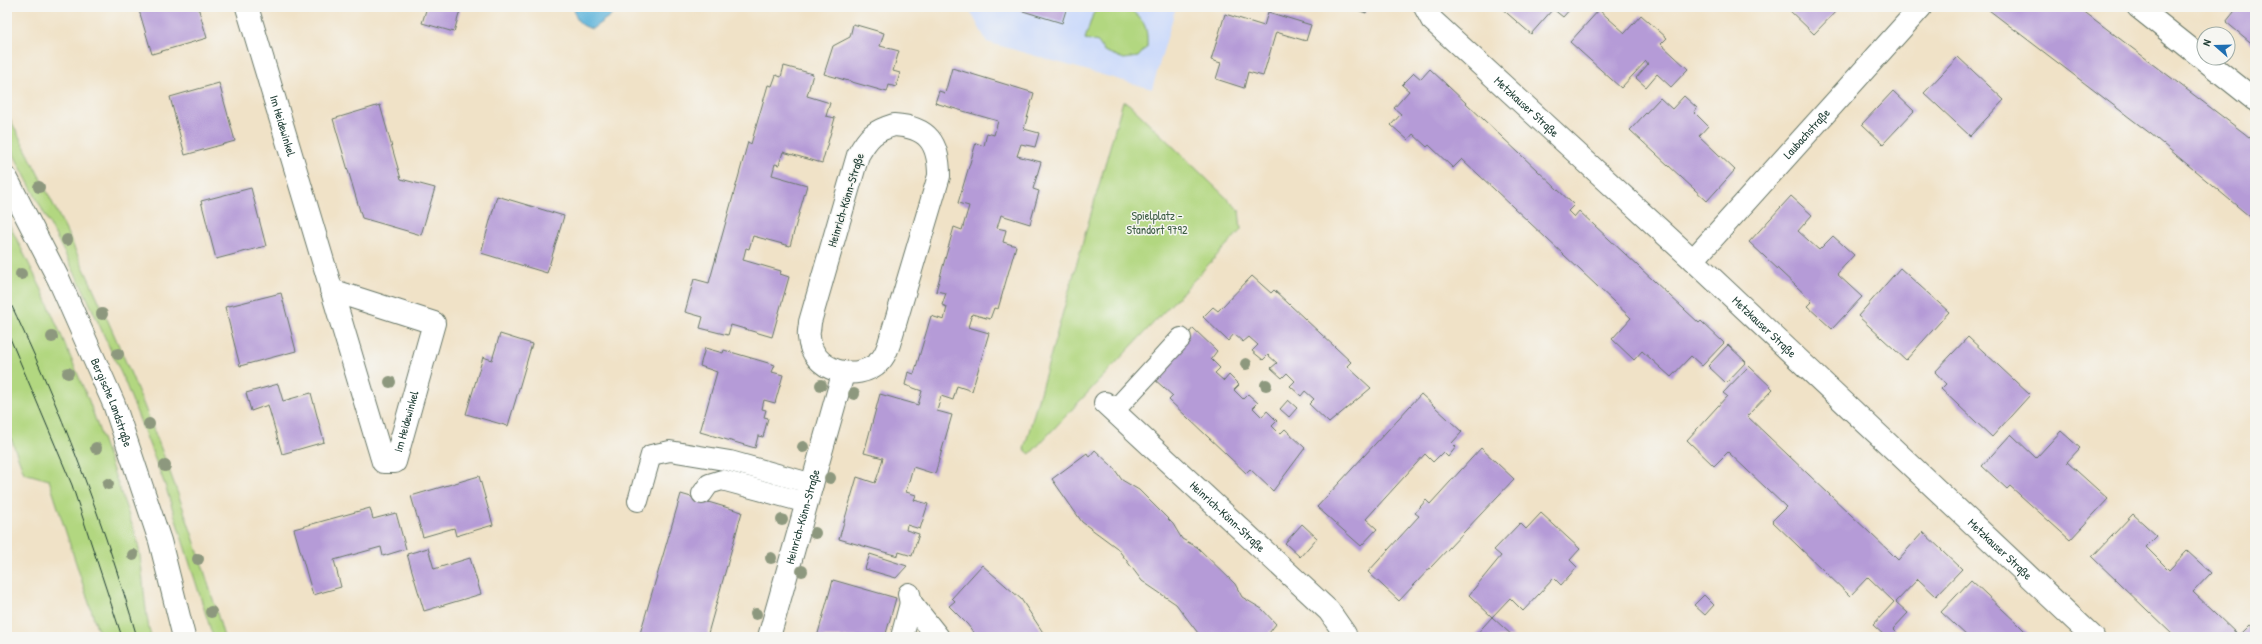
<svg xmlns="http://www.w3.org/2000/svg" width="2262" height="644" font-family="'Patrick Hand',sans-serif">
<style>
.built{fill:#cddbfa}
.green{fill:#b2d780;stroke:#688a5a}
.water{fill:#5cb2d9;stroke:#3e7886}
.building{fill:#b59bd7}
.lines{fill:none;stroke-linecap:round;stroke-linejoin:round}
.service-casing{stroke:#687767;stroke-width:22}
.pedestrian-casing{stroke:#687767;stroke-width:24}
.minor-casing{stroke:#687767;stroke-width:24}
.primary-casing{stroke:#687767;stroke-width:24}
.service{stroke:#fff;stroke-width:20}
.pedestrian{stroke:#fff;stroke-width:22}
.minor{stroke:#fff;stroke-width:22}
.primary{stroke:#fff;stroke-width:22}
.tram{stroke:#1f3d34;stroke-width:1}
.tree{fill:#8d987e}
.labels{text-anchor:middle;stroke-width:3;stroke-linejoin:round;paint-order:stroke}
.street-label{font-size:12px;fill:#1f3d34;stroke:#f6f6f2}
.park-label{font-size:12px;fill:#3c5c43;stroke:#f6f6f2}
</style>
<rect width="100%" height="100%" fill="#f6f6f2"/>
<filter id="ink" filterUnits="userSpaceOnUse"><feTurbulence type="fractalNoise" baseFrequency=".025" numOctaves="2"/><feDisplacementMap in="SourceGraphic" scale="8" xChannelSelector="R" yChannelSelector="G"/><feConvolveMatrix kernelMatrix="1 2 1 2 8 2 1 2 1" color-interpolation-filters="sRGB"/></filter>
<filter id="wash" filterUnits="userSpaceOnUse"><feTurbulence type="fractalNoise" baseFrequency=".012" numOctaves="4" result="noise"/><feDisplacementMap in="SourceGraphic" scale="16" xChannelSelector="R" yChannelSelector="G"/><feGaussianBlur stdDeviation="0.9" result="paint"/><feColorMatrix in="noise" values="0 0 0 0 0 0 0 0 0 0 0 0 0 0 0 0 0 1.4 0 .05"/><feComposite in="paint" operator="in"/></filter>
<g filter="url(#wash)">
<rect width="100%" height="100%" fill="#f0e2c7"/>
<!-- built -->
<polygon class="built" points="968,7 1176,7 1152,89 987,42"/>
<!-- green -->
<g class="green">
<path d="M1099,7H1128C1144,22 1148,24 1147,47L1138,57L1124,59L1104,51L1098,42L1085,39L1093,14Z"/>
<polygon points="1123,101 1129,104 1239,210 1241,230 1030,454 1024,449"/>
<path d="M7,113C94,280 173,455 224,637H213L165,485L125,382L84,291L7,141Z"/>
<path d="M7,220L42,290L89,401L137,539C144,571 143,605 151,637H100L49,480L24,473L7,428Z"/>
</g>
<!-- water -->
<path class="water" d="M574,7H652L647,14L622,10L614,13L592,29C579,25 575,20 574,7Z"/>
<g id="blocks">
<!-- building -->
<g class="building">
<polygon points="138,7 198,7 207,38 152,54"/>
<polygon points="427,7 461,7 454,32 422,23"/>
<polygon points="1010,7 1067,7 1062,23"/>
<polygon points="1349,7 1368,7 1366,13"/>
<polygon points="1500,7 1572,7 1563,17 1553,9 1531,34"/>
<polygon points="1786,7 1840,7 1814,34"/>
<polygon points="1985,7 2078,7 2244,133 2255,142 2255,221 2151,134"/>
<polygon points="2238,7 2255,7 2255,46 2226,22"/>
<polygon points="1599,10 1625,33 1641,15 1667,38 1661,44 1688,69 1671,87 1657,74 1646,87 1636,78 1648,64 1646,61 1621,88 1570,42"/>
<polygon points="1268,12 1311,25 1306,41 1276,32 1263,76 1248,72 1244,88 1216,79 1221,63 1211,60 1225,14 1264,26"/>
<polygon points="853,24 884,33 880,46 899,51 893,71 900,73 896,87 889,85 887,92 824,74 833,46 850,37"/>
<polygon points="1958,57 2004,100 1970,136 1924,93"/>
<polygon points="784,66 813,74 807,96 830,103 826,116 835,118 822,163 783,152 779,165 775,164 772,175 807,185 790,246 753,236 749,249 746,248 743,260 781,271 780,274 789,277 772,337 731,325 728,335 700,328 703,317 685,312 694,279 709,283 748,142 751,144 768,85 772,86 776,75 781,77"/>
<polygon points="952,68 1034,93 1024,129 1039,133 1035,147 1021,144 1017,156 1041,162 1033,189 1039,191 1030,224 1001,215 997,228 1006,230 1003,242 1016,246 998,309 994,308 990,319 972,314 968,327 989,333 972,391 957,386 953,400 941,396 937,411 952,415 935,474 913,467 906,492 916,495 914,500 928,504 920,529 907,525 906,530 919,534 912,556 899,552 898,556 839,539 857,477 875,483 879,472 883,458 864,453 880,394 918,405 922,391 905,385 908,372 914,374 931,316 944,320 947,307 942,305 946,293 936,291 954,227 962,230 969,206 958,203 976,143 984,146 987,133 994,135 998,121 935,103 939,91 945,93"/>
<polygon points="1430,69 1574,205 1568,211 1574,217 1579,211 1699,323 1701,321 1724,343 1702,366 1691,356 1671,377 1642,351 1634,360 1612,339 1631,318 1462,159 1453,168 1429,145 1427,147 1413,134 1408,140 1391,125 1401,114 1394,108 1409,91 1402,85 1414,73 1421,79"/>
<polygon points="219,83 235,141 185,155 170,97"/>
<polygon points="1893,91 1914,111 1883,144 1862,124"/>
<polygon points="1684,96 1697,108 1694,112 1708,126 1699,136 1735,170 1707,201 1630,130 1660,98 1672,109"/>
<polygon points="380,105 401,179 435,188 421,235 362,218 333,119"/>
<polygon points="251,188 266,246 216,259 201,201"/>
<polygon points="497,196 564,216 547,273 481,253"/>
<polygon points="1791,196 1812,215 1798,231 1819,250 1833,236 1854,255 1837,274 1862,297 1832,329 1807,306 1812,301 1749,242"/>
<polygon points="1900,268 1949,312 1906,360 1858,316"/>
<polygon points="1252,276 1271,293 1274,290 1351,362 1347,366 1371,388 1329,423 1309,404 1314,399 1305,391 1301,396 1290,386 1295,381 1287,373 1282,378 1271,368 1277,363 1268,355 1263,360 1252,351 1258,345 1249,337 1243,342 1234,334 1228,341 1203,317 1213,307 1218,311"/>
<polygon points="281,293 296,351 240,366 225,307"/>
<polygon points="1193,328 1217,351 1211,359 1220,368 1215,373 1224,381 1229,375 1239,385 1234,390 1243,399 1248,394 1258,403 1253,408 1262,417 1267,411 1277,421 1272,426 1280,434 1285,429 1305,448 1273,491 1250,469 1246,473 1188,418 1169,400 1173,396 1154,379"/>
<polygon points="500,334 532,344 508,426 466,414 483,357 492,360"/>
<polygon points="1968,337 2030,395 1992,437 1941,389 1946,384 1935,372"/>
<polygon points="1728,345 1746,362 1726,383 1708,366"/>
<polygon points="705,348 723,353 724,350 775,365 772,372 783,375 775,403 764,400 762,409 766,410 764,417 768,418 763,437 758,436 755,448 700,432 717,372 700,366"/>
<polygon points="1749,366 1773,389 1747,416 1891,553 1898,560 1923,532 1962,569 1936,596 1918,579 1896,602 1908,613 1893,629 1900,636 1898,637 1886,637 1873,625 1894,602 1868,577 1850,596 1772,521 1786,507 1728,452 1714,466 1687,440 1727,396 1723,393"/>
<polygon points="278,384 283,401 311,393 324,442 282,454 268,405 251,411 246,393"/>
<polygon points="1421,394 1462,432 1452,443 1456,447 1448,457 1443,452 1433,462 1425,454 1366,519 1377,529 1361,546 1317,507"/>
<polygon points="1288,400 1297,408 1289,417 1280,409"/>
<polygon points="2061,431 2080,448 2067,462 2108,499 2070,540 2010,486 2007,489 1982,466 2011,434 2036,458"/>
<polygon points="1481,448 1514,479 1399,601 1368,572 1419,516 1415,513 1426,500 1430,504"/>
<polygon points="1095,450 1113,467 1122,480 1139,490 1173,524 1182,539 1197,547 1235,584 1242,597 1262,609 1276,624 1266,637 1201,637 1176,604 1142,581 1117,548 1082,522 1052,479 1087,453 1089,457"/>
<polygon points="479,476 493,525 456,536 454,528 423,537 411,496"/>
<polygon points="681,494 742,512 707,637 639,637"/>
<polygon points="370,508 373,519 396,513 406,549 383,556 381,547 334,560 341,587 313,595 294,529"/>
<polygon points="1541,513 1580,549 1570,560 1577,567 1561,585 1554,578 1523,611 1510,598 1492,617 1469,595 1501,556 1494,550 1520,523 1526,529"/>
<polygon points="2133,514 2157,536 2146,547 2169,570 2187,551 2211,573 2193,592 2239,636 2250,625 2255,629 2255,637 2175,637 2092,557"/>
<polygon points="1302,524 1317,538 1300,557 1285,543"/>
<polygon points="428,548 434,569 470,558 481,594 424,611 407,554"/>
<polygon points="870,554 907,566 896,578 865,569"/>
<polygon points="982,565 1021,599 1046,637 977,637 967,624 949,606 955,601 952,598"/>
<polygon points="833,580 896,598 885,637 817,637"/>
<polygon points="1971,580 2018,624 2031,637 1968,637 1941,612"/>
<polygon points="1704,595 1714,605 1705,615 1694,605"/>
<polygon points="1492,617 1514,637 1474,637"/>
</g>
</g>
</g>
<g filter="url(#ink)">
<use href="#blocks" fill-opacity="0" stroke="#687767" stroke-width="1"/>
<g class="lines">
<!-- service casing -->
<g class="service-casing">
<g id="service">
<polyline points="1114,411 1181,338"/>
<polyline points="702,494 709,484 722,480 807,503"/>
<polyline points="638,501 651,455 670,451 730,461 813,484"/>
</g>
</g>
<!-- pedestrian casing -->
<g class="pedestrian-casing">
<g id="pedestrian">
<polyline points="909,594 911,603 938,637"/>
<polyline points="902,637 911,603"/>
</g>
</g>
<!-- minor casing -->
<g class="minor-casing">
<g id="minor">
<path id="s1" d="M247,7L383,462H395L434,323L331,290"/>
<path id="s2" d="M1425,7L1432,20L1693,260L2093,637"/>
<polyline points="2138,7 2255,100"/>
<path d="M894,125C928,127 939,143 939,176L889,344C887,350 884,357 880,361C857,384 811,371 809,337C808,333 810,327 810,322L858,155C869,136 874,131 894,125Z"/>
<path id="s3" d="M1693,260L1921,7"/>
<path id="s4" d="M1105,403L1329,611L1345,634"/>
<path id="s5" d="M769,637L843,374"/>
</g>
</g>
<!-- primary casing -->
<g class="primary-casing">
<g id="primary">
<path id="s6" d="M7,179L59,280L114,404L160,541L184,637"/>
</g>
</g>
<!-- service -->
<use href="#service" class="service"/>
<!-- pedestrian -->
<use href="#pedestrian" class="pedestrian"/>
<!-- minor -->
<use href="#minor" class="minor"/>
<!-- primary -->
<use href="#primary" class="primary"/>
<!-- tram -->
<g class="tram">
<path d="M7,296C60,406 103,520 137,637"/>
<polyline points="7,331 72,485 122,637"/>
</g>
</g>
<!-- trees -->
<g class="tree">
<circle cx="39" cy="187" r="6"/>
<circle cx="67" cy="240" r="6"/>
<circle cx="21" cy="274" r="6"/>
<circle cx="102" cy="314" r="6"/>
<circle cx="52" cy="337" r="6"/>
<circle cx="118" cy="354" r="6"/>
<circle cx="1246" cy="364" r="6"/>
<circle cx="68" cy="373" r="6"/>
<circle cx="390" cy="382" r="6"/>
<circle cx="821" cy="385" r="6"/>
<circle cx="1266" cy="385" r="6"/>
<circle cx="854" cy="394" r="6"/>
<circle cx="149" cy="424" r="6"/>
<circle cx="803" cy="447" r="6"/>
<circle cx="96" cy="448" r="6"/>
<circle cx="165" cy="466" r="6"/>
<circle cx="830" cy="478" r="6"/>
<circle cx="108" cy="484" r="6"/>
<circle cx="782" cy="520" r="6"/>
<circle cx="815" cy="533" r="6"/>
<circle cx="133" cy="555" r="6"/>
<circle cx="771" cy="558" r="6"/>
<circle cx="198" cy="559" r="6"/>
<circle cx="802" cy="571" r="6"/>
<circle cx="211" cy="612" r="6"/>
<circle cx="756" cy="614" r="6"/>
</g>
</g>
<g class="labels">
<!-- street labels -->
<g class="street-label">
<text dy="4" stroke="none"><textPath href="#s2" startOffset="143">Metzkauser Straße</textPath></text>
<text dy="4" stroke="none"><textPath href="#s1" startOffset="124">Im Heidewinkel</textPath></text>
<text dy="4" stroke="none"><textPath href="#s3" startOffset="170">Laubachstraße</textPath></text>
<text transform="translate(846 200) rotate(-73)" y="4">Heinrich-Könn-Straße</text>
<text dy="4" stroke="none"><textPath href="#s2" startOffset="467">Metzkauser Straße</textPath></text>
<text dy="4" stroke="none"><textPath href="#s6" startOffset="247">Bergische Landstraße</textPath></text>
<text dy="4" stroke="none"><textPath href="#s1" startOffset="529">Im Heidewinkel</textPath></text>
<text dy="4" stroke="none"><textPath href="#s5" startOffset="125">Heinrich-Könn-Straße</textPath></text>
<text dy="4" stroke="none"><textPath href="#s4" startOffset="167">Heinrich-Könn-Straße</textPath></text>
<text dy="4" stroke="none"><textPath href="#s2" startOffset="791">Metzkauser Straße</textPath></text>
</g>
<!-- park labels -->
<g class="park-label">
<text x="1157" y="220">Spielplatz -<tspan x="1157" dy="14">Standort 9792</tspan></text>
</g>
</g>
<!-- margin -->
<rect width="2262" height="644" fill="none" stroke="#f6f6f2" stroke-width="24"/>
<!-- north arrow -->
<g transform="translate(2216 46) rotate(290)"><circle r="19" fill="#f6f6f2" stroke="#a0aca6"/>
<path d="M0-3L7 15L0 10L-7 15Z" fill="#1f6fb2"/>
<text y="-6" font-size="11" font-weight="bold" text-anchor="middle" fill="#1f3d34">N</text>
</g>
</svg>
